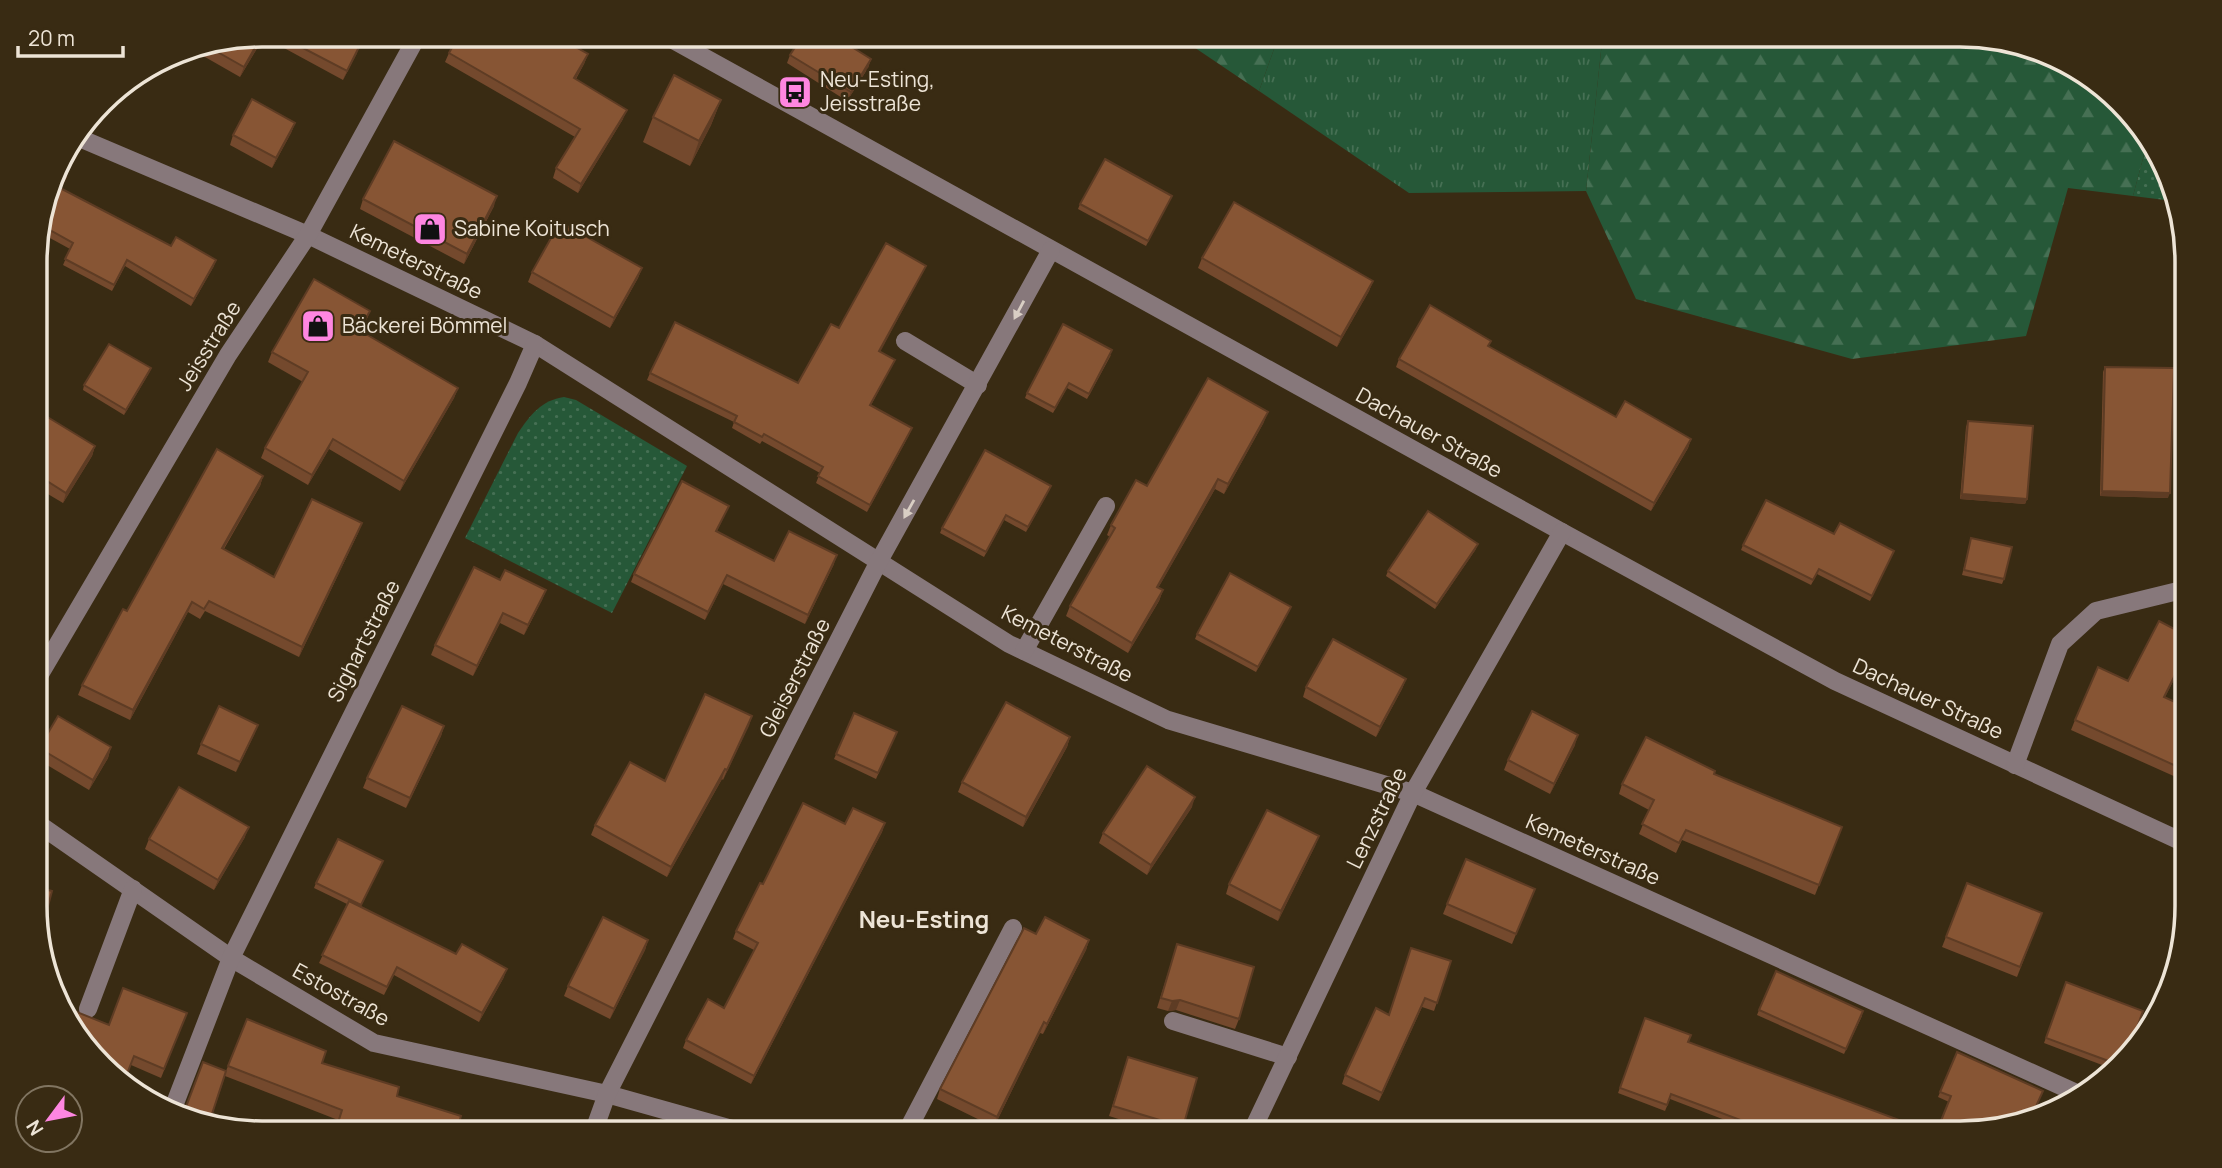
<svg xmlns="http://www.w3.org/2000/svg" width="2222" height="1168" font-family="Manrope,sans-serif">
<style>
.grass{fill:url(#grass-dots)}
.forest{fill:url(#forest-firs)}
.park{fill:url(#park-tufts)}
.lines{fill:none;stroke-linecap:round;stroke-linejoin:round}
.minor{stroke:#87787b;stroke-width:18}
.wall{fill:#74492d}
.shaded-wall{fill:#5e3c24}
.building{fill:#875534;stroke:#5e3c24;stroke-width:2}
.oneway{fill:#d9cec4}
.labels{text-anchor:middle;stroke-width:6;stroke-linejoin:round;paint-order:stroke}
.poi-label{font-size:21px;fill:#ede4d6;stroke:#392b13;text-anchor:start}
.street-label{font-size:21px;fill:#ede4d6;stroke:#392b13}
.quarter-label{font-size:24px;font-weight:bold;fill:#ede4d6;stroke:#392b13}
.rim{fill:none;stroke:#ede4d6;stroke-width:3.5}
</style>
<defs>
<pattern id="grass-dots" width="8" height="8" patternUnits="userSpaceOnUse" patternTransform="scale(1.75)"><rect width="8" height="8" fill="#265838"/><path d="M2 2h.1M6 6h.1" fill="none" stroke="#467054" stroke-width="1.8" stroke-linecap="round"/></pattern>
<pattern id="forest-firs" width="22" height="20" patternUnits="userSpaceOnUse" patternTransform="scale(1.75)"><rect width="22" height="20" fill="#265838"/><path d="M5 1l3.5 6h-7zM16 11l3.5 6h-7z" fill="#467054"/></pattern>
<pattern id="park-tufts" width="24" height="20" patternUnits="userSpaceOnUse" patternTransform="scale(1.75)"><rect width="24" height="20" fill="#265838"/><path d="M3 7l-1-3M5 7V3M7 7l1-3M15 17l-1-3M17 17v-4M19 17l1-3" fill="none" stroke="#467054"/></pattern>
</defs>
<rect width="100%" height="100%" fill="#392b13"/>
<!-- grass -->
<g class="grass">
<polygon points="2149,136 2173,201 2133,196"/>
<path d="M564,397L576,400L687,466L612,613L465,538L518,433C530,415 542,400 564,397Z"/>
</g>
<!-- forest -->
<g class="forest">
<polygon points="1176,35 1279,35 1259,91"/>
<polygon points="1586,35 1960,35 2061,59 2149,136 2133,196 2068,188 2026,336 1852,359 1636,299 1586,191 1602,42"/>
</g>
<!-- park -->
<polygon class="park" points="1279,35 1586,35 1602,42 1586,191 1409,193 1259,91"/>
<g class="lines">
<!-- minor -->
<g class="minor">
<polyline points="664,35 1562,532 1835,681 2187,844"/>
<polyline points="77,137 308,235 535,344 1009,644 1168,720 1413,793 2083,1096"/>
<polyline points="905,341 978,385"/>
<polyline points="1024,651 1106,506"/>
<polyline points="36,681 228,355 308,235 418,35"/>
<polyline points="2015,765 2060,644 2096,611 2186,589"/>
<polyline points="37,823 231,958 374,1043 607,1094 746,1133"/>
<polyline points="88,1009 133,889"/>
<polyline points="1173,1021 1288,1057"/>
<polyline points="172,1111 231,958 518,383 535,344"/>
<polyline points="593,1133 607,1094 879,561 1051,250"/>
<polyline points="906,1133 1013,928"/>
<polyline points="1251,1133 1413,793 1562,532"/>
</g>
</g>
<!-- wall -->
<g class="wall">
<polygon points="262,35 357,35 354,41 357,53 343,80 262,36 259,45 240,77 191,49"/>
<polygon points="789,35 840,35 838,38 871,59 868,68 847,101 787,63 790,55 799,41"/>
<polygon points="971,35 1004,35 998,48"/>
<polygon points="449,53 588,54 584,64 576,79 623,119 578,193 553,178 556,168 575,137 445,62"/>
<polygon points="721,100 711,125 690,166 643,142 653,117"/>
<polygon points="295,123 291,133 272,168 230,145 233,135"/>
<polygon points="56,171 64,183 61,188 171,246 214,266 191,306 125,266 112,291 63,265 70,249 39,232"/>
<polygon points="1172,196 1146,246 1078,209 1080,204"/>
<polygon points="363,199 494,206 464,264 360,209"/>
<polygon points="1202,258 1373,281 1369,291 1337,347 1198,268"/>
<polygon points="926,266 923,272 880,351 892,366 871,405 909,435 867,512 816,483 820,473 762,441 760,444 732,428 734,422 647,380 650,373 798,383 839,328"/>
<polygon points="642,268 638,278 610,328 528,282 532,272"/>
<polygon points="370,311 366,321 361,331 458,388 454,398 400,491 329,449 308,485 261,458 265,448 303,382 268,362 272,352"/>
<polygon points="1489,347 1616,417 1691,439 1688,448 1651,511 1396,367 1399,359"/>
<polygon points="1111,355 1087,399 1067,388 1053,413 1025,398 1027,393"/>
<polygon points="2105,367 2168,498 2100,496 2103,372"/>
<polygon points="151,368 149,373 124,415 83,390 84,385"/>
<polygon points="36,410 95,446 92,456 63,503 36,487"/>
<polygon points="1968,421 2027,499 2025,504 1960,499 1966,427"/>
<polygon points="1264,422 1224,494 1215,489 1158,588 1163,590 1159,601 1128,653 1066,616 1070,606 1110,537 1107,535 1111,525 1147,486"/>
<polygon points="263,476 260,486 224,549 274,577 362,523 358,533 299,657 205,611 200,619 188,612 130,720 78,695 82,685 127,611"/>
<polygon points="1051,486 1026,532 1004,520 984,557 940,533 942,528"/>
<polygon points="729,506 717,531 774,561 834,564 805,624 723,584 705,620 631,582 634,574"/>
<polygon points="1971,538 2004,579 2002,584 1962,575"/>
<polygon points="1743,545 1894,551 1870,601 1817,574 1811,585 1741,550"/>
<polygon points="1476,549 1435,609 1386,576 1388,571"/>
<polygon points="500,580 546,590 542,600 524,635 500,623 473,676 431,655 435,645"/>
<polygon points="1291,607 1256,672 1195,639 1197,634"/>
<polygon points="2186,635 2186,656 2165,697 2186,707 2187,782 2071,730 2075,720"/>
<polygon points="1406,679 1402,689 1376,737 1303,697 1306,687"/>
<polygon points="854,713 897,732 876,779 834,759"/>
<polygon points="752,716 723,780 722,779 667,877 591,835 595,825 665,781"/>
<polygon points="258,725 236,772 197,754 201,744"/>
<polygon points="444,726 441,736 406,808 363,788 367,778"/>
<polygon points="1070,737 1067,747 1023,827 958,792 962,782"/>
<polygon points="1575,745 1550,794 1504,770 1508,760"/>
<polygon points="111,747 108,758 89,790 37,759 37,754 39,748"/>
<polygon points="1714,774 1842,827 1815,895 1682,840 1676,853 1639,834 1649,810 1619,794 1622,784"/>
<polygon points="1192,807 1147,875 1099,843 1103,833"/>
<polygon points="885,823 882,832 751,1084 683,1048 686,1040 724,1008 754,950 733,939 736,931 763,884 845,824"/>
<polygon points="1319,836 1315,846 1278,921 1226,894 1229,884"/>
<polygon points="245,837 214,890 145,849 149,839"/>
<polygon points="381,866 360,907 504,977 479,1022 394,975 384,995 319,963 347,904 314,888 316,883"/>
<polygon points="1967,883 2042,913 2017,977 1942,947"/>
<polygon points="1535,889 1512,944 1443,914 1447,904"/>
<polygon points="1036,934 1089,940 1086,950 1043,1034 1040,1033 994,1127 937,1099 940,1089"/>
<polygon points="648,940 645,950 610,1019 564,996 568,986"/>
<polygon points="1177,944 1239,1019 1235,1029 1176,1010 1168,1011 1157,1008"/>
<polygon points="1451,961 1434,1011 1422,1007 1379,1101 1342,1084 1345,1075 1389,1014"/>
<polygon points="2066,982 2131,1044 2110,1068 2044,1043"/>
<polygon points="1759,1010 1862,1016 1844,1054 1757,1015"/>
<polygon points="187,1013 161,1078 131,1065 109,1025"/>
<polygon points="1645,1018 1688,1042 1934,1133 1759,1133 1670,1099 1665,1111 1618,1093"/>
<polygon points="247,1019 322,1063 397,1096 456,1133 334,1133 338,1120 225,1076 210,1121 202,1119 184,1112 186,1107 226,1071"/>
<polygon points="1957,1052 1974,1133 1949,1102 1938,1097"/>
<polygon points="1128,1057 1197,1078 1181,1133 1163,1133 1109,1116"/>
</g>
<!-- shaded-wall -->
<g class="shaded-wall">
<polygon points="262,35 259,45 240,77 244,67"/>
<polygon points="360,45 357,53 343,80 347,71"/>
<polygon points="588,54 584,64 571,87 574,78"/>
<polygon points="871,59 868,68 847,101 851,92"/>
<polygon points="721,100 711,125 690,166 699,141"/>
<polygon points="627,110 623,119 578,193 581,184"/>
<polygon points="295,123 291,133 272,168 276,158"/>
<polygon points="497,196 494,206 464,264 467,254"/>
<polygon points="216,260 214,266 191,306 194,299"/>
<polygon points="926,266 923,272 877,358 879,351"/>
<polygon points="642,268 638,278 610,328 614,318"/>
<polygon points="1373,281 1369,291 1337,347 1341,337"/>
<polygon points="370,311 366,321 355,340 359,330"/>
<polygon points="151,368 149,373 124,415 126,410"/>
<polygon points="458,388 454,398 400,491 404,481"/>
<polygon points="1268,412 1264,422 1224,494 1228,484"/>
<polygon points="912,428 909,435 867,512 870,505"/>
<polygon points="333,439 329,449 308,485 312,475"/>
<polygon points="1691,439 1688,448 1651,511 1654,503"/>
<polygon points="95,446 92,456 63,503 66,493"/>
<polygon points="263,476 260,486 218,558 222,548"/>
<polygon points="1218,479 1215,489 1153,597 1157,587"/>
<polygon points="1051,486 1049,491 1026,532 1028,527"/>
<polygon points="2102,491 2170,493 2168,498 2100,496"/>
<polygon points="1962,494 2027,499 2025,504 1960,499"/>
<polygon points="362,523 358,533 299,657 302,647"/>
<polygon points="1478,544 1476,549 1435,609 1437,604"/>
<polygon points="837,555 834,564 805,624 808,615"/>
<polygon points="727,575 723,584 705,620 708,612"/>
<polygon points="546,590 542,600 524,635 528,625"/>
<polygon points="1163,590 1159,601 1128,653 1132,643"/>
<polygon points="192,602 188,612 130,720 133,710"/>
<polygon points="1291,607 1289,612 1256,672 1258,667"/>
<polygon points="503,613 500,623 473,676 477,666"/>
<polygon points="2186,653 2186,656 2160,706 2164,697"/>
<polygon points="1406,679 1402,689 1376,737 1380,727"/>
<polygon points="752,716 749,726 723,780 727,770"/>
<polygon points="258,725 254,735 236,772 240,762"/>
<polygon points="444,726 441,736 406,808 410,798"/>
<polygon points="1578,735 1575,745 1550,794 1554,784"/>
<polygon points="1070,737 1067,747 1023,827 1026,817"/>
<polygon points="111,747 108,758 89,790 93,780"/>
<polygon points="725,769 722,779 667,877 671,867"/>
<polygon points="1195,797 1192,807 1147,875 1151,865"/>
<polygon points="885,823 882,832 751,1084 754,1076"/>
<polygon points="249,827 245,837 214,890 218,880"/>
<polygon points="1319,836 1315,846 1278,921 1281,911"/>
<polygon points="648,940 645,950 610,1019 614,1009"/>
<polygon points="1089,940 1086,950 1043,1034 1047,1024"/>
<polygon points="507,969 504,977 479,1022 482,1013"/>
<polygon points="1425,998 1422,1007 1379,1101 1382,1093"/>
<polygon points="1180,1000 1176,1010 1168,1011 1172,1001"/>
<polygon points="1044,1022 1040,1033 994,1127 997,1117"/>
</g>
<!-- building -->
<g class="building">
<polygon points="262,35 244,67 207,46"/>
<polygon points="278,35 356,35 353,40 360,45 347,71"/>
<polygon points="459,35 554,35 588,54 574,78 627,110 581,184 556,168 580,129 449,53"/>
<polygon points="803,35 838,35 836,37 871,59 851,92 790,55"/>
<polygon points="983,35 1003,35 999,43"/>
<polygon points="674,75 721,100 699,141 653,117"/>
<polygon points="252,99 295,123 276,158 233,135"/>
<polygon points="394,141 497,196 467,254 363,199"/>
<polygon points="1105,159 1172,196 1148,241 1080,204"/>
<polygon points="56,171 66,177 60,188 171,246 176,237 216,260 194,299 127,260 114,285 65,259 73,243 41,225"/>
<polygon points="1234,202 1373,281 1341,337 1202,258"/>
<polygon points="560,222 642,268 614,318 532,272"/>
<polygon points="886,243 926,266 879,351 895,360 870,405 912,428 870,505 818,476 823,467 764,434 762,437 734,422 737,416 650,373 675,322 798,383 831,324 839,328"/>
<polygon points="314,279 370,311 359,330 458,388 404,481 333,439 312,475 265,448 308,372 272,352"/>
<polygon points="1430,305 1491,341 1488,346 1616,417 1625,401 1691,439 1654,503 1399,359"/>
<polygon points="1063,324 1112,350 1089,394 1069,383 1055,408 1027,393"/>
<polygon points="109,344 151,368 126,410 84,385"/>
<polygon points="2105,367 2174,368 2170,493 2102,491"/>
<polygon points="1208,378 1268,412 1228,484 1218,479 1157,587 1163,590 1132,643 1070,606 1115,528 1111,525 1136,480 1147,486"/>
<polygon points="36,410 95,446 66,493 36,474"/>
<polygon points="1968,421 2033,426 2027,499 1962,494"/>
<polygon points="217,449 263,476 222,548 274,577 312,499 362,523 302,647 209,601 204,609 192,602 133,710 82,685 123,609 127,611"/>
<polygon points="985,450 1051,486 1028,527 1006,515 986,552 942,528"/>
<polygon points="682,481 729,506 716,531 774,561 789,531 837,555 808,615 727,575 708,612 634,574"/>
<polygon points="1766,500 1834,534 1840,523 1894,551 1872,596 1819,569 1813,580 1743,545"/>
<polygon points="1428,511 1478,544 1437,604 1388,571"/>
<polygon points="1971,538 2012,547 2004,579 1964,570"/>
<polygon points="474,567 500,580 505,570 546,590 528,625 503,613 477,666 435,645"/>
<polygon points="1230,573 1291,607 1258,667 1197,634"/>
<polygon points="2159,621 2186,635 2186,653 2164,697 2186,707 2187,771 2075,720 2098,667 2128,681"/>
<polygon points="1333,639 1406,679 1380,727 1306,687"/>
<polygon points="705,694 752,716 727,770 725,769 671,867 595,825 630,762 665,781"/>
<polygon points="1006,702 1070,737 1026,817 962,782"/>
<polygon points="219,706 258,725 240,762 201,744"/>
<polygon points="402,706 444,726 410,798 367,778"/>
<polygon points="1532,711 1578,735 1554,784 1508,760"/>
<polygon points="854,713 897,732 878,773 836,754"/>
<polygon points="58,716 111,747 93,780 39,748"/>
<polygon points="1646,737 1715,771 1714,774 1842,827 1819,885 1686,830 1679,843 1642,824 1654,800 1622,784"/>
<polygon points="1147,766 1195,797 1151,865 1103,833"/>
<polygon points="179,787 249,827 218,880 149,839"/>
<polygon points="803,803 845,824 853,808 885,823 754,1076 686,1040 708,999 724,1008 758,943 736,931 760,883 763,884"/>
<polygon points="1267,810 1319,836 1281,911 1229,884"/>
<polygon points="338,839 383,861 361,905 316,883"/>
<polygon points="1466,859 1535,889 1516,934 1447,904"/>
<polygon points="1967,883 2042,913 2020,967 1946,937"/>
<polygon points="37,887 52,891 40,936 37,935"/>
<polygon points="349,901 456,954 462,944 507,969 482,1013 397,967 387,987 322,955"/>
<polygon points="603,917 648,940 614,1009 568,986"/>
<polygon points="1045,917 1089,940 1047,1024 1044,1022 997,1117 940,1089 1024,928 1036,934"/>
<polygon points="1177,944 1254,967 1239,1019 1180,1000 1172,1001 1161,998"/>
<polygon points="1411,948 1451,961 1437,1003 1425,998 1382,1093 1345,1075 1376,1008 1389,1015"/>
<polygon points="1776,971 1863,1011 1846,1049 1759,1010"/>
<polygon points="2066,982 2143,1011 2131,1044 2114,1063 2046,1038"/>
<polygon points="123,988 187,1013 164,1069 134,1056 125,1079 82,1044 67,1008 109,1025"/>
<polygon points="1645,1018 1691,1035 1688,1042 1934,1133 1775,1133 1671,1094 1667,1105 1620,1088"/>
<polygon points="247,1019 326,1051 322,1063 399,1087 397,1096 461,1116 456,1133 350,1133 336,1129 342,1110 228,1066"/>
<polygon points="1957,1052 2043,1091 2033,1113 1974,1133 1936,1133 1951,1096 1940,1092"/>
<polygon points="1128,1057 1197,1078 1183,1127 1113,1106"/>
<polygon points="203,1062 226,1071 211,1117 186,1107"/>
<polygon points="1313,1125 1329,1133 1309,1133"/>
</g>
<!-- one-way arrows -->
<defs><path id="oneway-solid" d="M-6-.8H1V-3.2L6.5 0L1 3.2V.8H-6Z" transform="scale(1.75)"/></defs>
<g class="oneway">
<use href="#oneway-solid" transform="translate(1019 310) rotate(118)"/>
<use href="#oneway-solid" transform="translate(909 509) rotate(119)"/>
</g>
<!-- icons -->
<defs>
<g id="bus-square" transform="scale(1.75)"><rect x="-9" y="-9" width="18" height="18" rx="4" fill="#fe86e1" stroke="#392b13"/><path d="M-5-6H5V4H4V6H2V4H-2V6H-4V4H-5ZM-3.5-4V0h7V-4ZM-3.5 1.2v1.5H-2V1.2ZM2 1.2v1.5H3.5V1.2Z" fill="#111"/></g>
<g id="shop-square" transform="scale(1.75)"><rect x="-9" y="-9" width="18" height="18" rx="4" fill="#fe86e1" stroke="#392b13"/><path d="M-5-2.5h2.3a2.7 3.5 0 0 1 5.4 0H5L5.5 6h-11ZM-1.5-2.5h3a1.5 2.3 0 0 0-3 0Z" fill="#111"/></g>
</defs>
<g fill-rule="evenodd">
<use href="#bus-square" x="795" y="92"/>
<use href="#shop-square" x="430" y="229"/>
<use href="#shop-square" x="318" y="326"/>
</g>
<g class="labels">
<!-- poi labels -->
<g class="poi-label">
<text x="820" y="87">Neu-Esting,<tspan x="820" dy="24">Jeisstraße</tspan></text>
<text x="454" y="236">Sabine Koitusch</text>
<text x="342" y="333">Bäckerei Bömmel</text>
</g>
<!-- street labels -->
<g class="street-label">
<text transform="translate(416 262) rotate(26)" y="7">Kemeterstraße</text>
<text transform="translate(209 346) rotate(-58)" y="7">Jeisstraße</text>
<text transform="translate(1429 433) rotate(29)" y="7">Dachauer Straße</text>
<text transform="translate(364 641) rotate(-63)" y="7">Sighartstraße</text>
<text transform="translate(1067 644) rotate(27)" y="7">Kemeterstraße</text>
<text transform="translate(795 678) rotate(-63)" y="7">Gleiserstraße</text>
<text transform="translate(1928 699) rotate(25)" y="7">Dachauer Straße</text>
<text transform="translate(1377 818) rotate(-64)" y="7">Lenzstraße</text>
<text transform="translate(1593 850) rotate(24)" y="7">Kemeterstraße</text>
<text transform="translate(341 995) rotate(29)" y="7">Estostraße</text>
</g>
<!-- quarter labels -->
<g class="quarter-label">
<text x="924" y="928">Neu-Esting</text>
</g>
</g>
<!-- crop -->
<path d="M0 0H2222V1168H0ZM262 47H1960A215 215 0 0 1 2175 262V906A215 215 0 0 1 1960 1121H262A215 215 0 0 1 47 906V262A215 215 0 0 1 262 47Z" fill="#392b13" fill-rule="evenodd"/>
<path class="rim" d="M262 47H1960A215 215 0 0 1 2175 262V906A215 215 0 0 1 1960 1121H262A215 215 0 0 1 47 906V262A215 215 0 0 1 262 47Z"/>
<!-- north arrow -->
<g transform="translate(49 1119) rotate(238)"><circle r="33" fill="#392b13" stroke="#817561" stroke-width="2"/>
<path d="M0-5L12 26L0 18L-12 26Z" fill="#fe86e1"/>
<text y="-10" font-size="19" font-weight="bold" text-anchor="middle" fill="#ede4d6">N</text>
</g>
<!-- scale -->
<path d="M18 46v10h105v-10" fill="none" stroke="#ede4d6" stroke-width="3.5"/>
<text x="28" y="46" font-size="21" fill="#ede4d6" stroke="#392b13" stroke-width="5" paint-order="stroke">20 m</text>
</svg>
